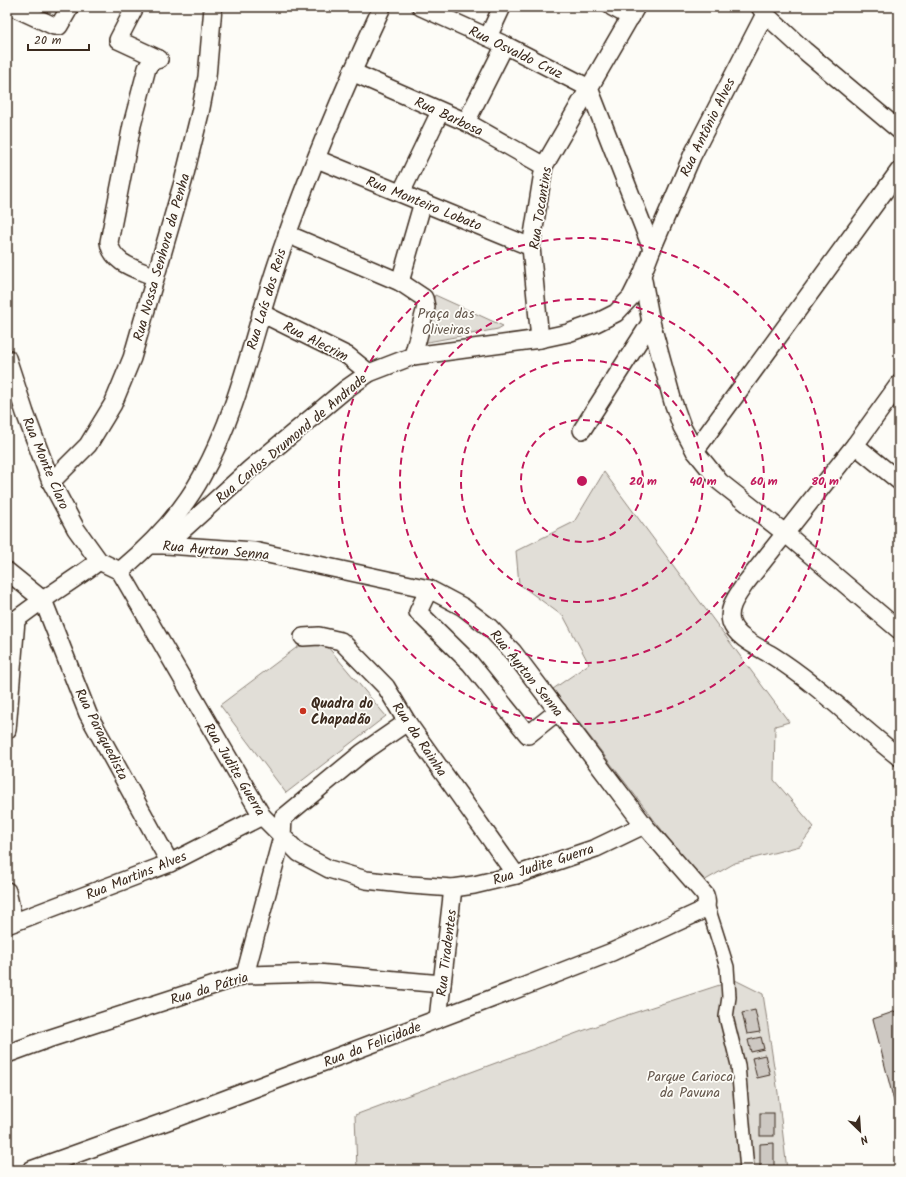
<svg xmlns="http://www.w3.org/2000/svg" width="906" height="1177" font-family="Kalam,sans-serif">
<style>
.green{fill:#e1ded7;stroke:#8e847a}
.building{fill:#cdc8c2;stroke:#3b2a1e}
.lines{fill:none;stroke-linecap:round;stroke-linejoin:round}
.pedestrian-casing{stroke:#3b2a1e;stroke-width:16}
.minor-casing{stroke:#3b2a1e;stroke-width:20}
.pedestrian{stroke:#fdfcf7;stroke-width:13}
.minor{stroke:#fdfcf7;stroke-width:17}
.ring{fill:none;stroke:#c2185b;stroke-width:2;stroke-dasharray:7 5}
.poi-dot{fill:#c8321e;stroke:#fdfcf7;stroke-width:1.5}
.labels{text-anchor:middle;stroke-width:3.5;stroke-linejoin:round;paint-order:stroke}
.street-label{font-size:14px;fill:#3b2a1e;stroke:#fdfcf7}
.park-label{font-size:14px;fill:#64574c;stroke:#fdfcf7}
.poi-label{font-size:14px;font-weight:bold;fill:#3b2a1e;stroke:#fdfcf7;text-anchor:start}
.centre{fill:#c2185b;stroke:#fdfcf7;stroke-width:2}
.ring-label{font-size:12px;text-anchor:middle;font-weight:bold;fill:#c2185b;stroke:#fdfcf7;stroke-width:3.5;stroke-linejoin:round;paint-order:stroke}
</style>
<rect width="100%" height="100%" fill="#fdfcf7"/>
<filter id="ink" filterUnits="userSpaceOnUse"><feTurbulence type="fractalNoise" baseFrequency=".025" numOctaves="2"/><feDisplacementMap in="SourceGraphic" scale="8" xChannelSelector="R" yChannelSelector="G"/><feConvolveMatrix kernelMatrix="1 2 1 2 8 2 1 2 1" color-interpolation-filters="sRGB"/></filter>
<g filter="url(#ink)">
<!-- green -->
<g class="green">
<polygon points="435,295 503,326 498,329 417,344"/>
<polygon points="604,472 789,722 775,726 774,780 814,827 800,846 735,863 702,882 553,689 589,664 564,617 519,584 516,551 574,522"/>
<polygon points="316,633 386,716 286,793 220,705"/>
<polygon points="735,980 763,994 778,1093 787,1170 357,1170 355,1115 612,1020"/>
</g>
<!-- building -->
<g class="building">
<polygon points="755,1010 760,1032 747,1034 742,1013"/>
<polygon points="899,1010 899,1121 873,1019"/>
<polygon points="761,1037 764,1049 751,1052 748,1040"/>
<polygon points="765,1055 770,1075 757,1078 752,1058"/>
<rect x="760" y="1113" width="14" height="23"/>
<polygon points="774,1143 774,1170 760,1170 760,1144"/>
<polygon points="544,1168 572,1170 544,1170"/>
</g>
<g class="lines">
<!-- pedestrian casing -->
<g class="pedestrian-casing">
<polyline id="pedestrian" points="707,904 727,967 729,997 726,1017 738,1065 747,1170"/>
</g>
<!-- minor casing -->
<g class="minor-casing">
<g id="minor">
<polyline points="13,7 54,26 59,26 70,7"/>
<polyline points="135,7 118,40 159,59"/>
<polyline points="421,7 505,45 589,88"/>
<polyline points="612,7 631,17"/>
<polyline points="760,7 765,14 805,51 899,130"/>
<polyline points="488,37 502,7"/>
<polyline points="352,72 466,122 544,166"/>
<polyline points="589,88 652,249 642,275 651,322 673,402 682,427 695,451 720,482 786,534 899,630"/>
<polyline points="466,122 505,45"/>
<polyline points="317,159 531,247"/>
<polyline points="401,193 440,112"/>
<polyline points="287,234 400,282 424,298 426,307 413,356"/>
<polyline points="652,249 692,156 765,14 766,7"/>
<path d="M155,277C137,269 112,264 109,242L132,125L147,68L151,62L159,59"/>
<polyline points="400,282 423,202"/>
<polyline points="261,313 348,356 369,373"/>
<polyline points="540,339 531,247 544,166 636,7"/>
<polyline points="7,358 25,413 51,482 76,529 99,561 120,571 262,816 299,853 329,869 366,880 411,885 453,888 474,885 516,875 596,848 644,825"/>
<path d="M899,384L855,445L745,584C738,595 727,607 731,622C736,638 760,648 773,656C819,685 856,724 899,757"/>
<polyline points="582,430 651,322"/>
<polyline points="855,445 899,481"/>
<polyline points="695,451 899,171"/>
<polyline points="51,482 88,445 113,404 132,358 183,182 200,113 207,77 213,7"/>
<polyline points="166,545 250,469 346,389 369,373 413,356 540,339 568,333 596,323 616,313 631,297 642,275"/>
<polyline points="7,571 43,600 88,714 170,863"/>
<path d="M120,571C152,544 182,513 202,476C240,408 254,329 280,255C309,171 344,88 382,7"/>
<polyline points="429,589 418,612 470,663 528,735 558,711"/>
<path d="M7,627C36,602 69,584 99,561"/>
<polyline points="303,637 319,636 341,641 386,687 407,722 516,875"/>
<polyline points="7,730 16,620"/>
<polyline points="7,891 14,922"/>
<polyline points="7,925 170,863 262,816"/>
<polyline points="245,975 282,837 283,818 362,753 407,722"/>
<polyline points="438,1019 453,888"/>
<polyline points="7,1054 48,1039 245,975 317,973 442,984"/>
<path d="M31,1170L173,1119L525,986L612,952L699,912C707,907 708,903 705,895L644,825L513,652L489,627L463,607L429,589L254,551L166,545H151"/>
</g>
</g>
<!-- pedestrian -->
<use href="#pedestrian" class="pedestrian"/>
<!-- minor -->
<use href="#minor" class="minor"/>
</g>
</g>
<!-- distance rings -->
<g class="ring">
<circle cx="582" cy="481" r="61"/>
<circle cx="582" cy="481" r="121"/>
<circle cx="582" cy="481" r="182"/>
<circle cx="582" cy="481" r="243"/>
</g>
<!-- markers -->
<circle class="poi-dot" cx="303" cy="711" r="4"/>
<g class="labels">
<!-- street labels -->
<g class="street-label">
<text transform="translate(516 52) rotate(26)" y="5">Rua Osvaldo Cruz</text>
<text transform="translate(449 116) rotate(25)" y="5">Rua Barbosa</text>
<text transform="translate(707 127) rotate(-64)" y="5">Rua Antônio Alves</text>
<text transform="translate(424 203) rotate(22)" y="5">Rua Monteiro Lobato</text>
<text transform="translate(540 208) rotate(-81)" y="5">Rua Tocantins</text>
<text transform="translate(161 257) rotate(-74)" y="5">Rua Nossa Senhora da Penha</text>
<text transform="translate(266 299) rotate(-73)" y="5">Rua Laís dos Reis</text>
<text transform="translate(316 341) rotate(27)" y="5">Rua Alecrim</text>
<text transform="translate(291 438) rotate(-40)" y="5">Rua Carlos Drumond de Andrade</text>
<text transform="translate(46 463) rotate(67)" y="5">Rua Monte Claro</text>
<text transform="translate(216 550) rotate(5)" y="5">Rua Ayrton Senna</text>
<text transform="translate(527 673) rotate(51)" y="5">Rua Ayrton Senna</text>
<text transform="translate(102 734) rotate(63)" y="5">Rua Paraquedista</text>
<text transform="translate(420 739) rotate(56)" y="5">Rua da Rainha</text>
<text transform="translate(235 769) rotate(59)" y="5">Rua Judite Guerra</text>
<text transform="translate(543 864) rotate(-18)" y="5">Rua Judite Guerra</text>
<text transform="translate(136 875) rotate(-22)" y="5">Rua Martins Alves</text>
<text transform="translate(446 953) rotate(-83)" y="5">Rua Tiradentes</text>
<text transform="translate(209 988) rotate(-17)" y="5">Rua da Pátria</text>
<text transform="translate(372 1044) rotate(-21)" y="5">Rua da Felicidade</text>
</g>
<!-- park labels -->
<g class="park-label">
<text x="446" y="318">Praça das<tspan x="446" dy="16">Oliveiras</tspan></text>
<text x="690" y="1081">Parque Carioca<tspan x="690" dy="16">da Pavuna</tspan></text>
</g>
<!-- poi labels -->
<g class="poi-label">
<text x="311" y="708">Quadra do<tspan x="311" dy="16">Chapadão</tspan></text>
</g>
</g>
<circle cx="582" cy="481" r="6" class="centre"/>
<g class="ring-label">
<text x="643" y="485">20 m</text>
<text x="703" y="485">40 m</text>
<text x="764" y="485">60 m</text>
<text x="825" y="485">80 m</text>
</g>
<!-- margin -->
<rect width="906" height="1177" fill="none" stroke="#fdfcf7" stroke-width="24"/>
<rect x="12" y="12" width="882" height="1153" fill="none" stroke="#3b2a1e" stroke-width="1.5" filter="url(#ink)"/>
<!-- north arrow -->
<g transform="translate(860 1131) rotate(155)" stroke="#fdfcf7" stroke-width="3" paint-order="stroke">
<path d="M0-3L7 15L0 10L-7 15Z" fill="#3b2a1e"/>
<text y="-6" font-size="11" font-weight="bold" text-anchor="middle" fill="#3b2a1e">N</text>
</g>
<!-- scale -->
<path d="M28 44v6h61v-6" fill="none" stroke="#3b2a1e" stroke-width="2"/>
<text x="34" y="44" font-size="12" fill="#3b2a1e" stroke="#fdfcf7" stroke-width="3" paint-order="stroke">20 m</text>
</svg>
